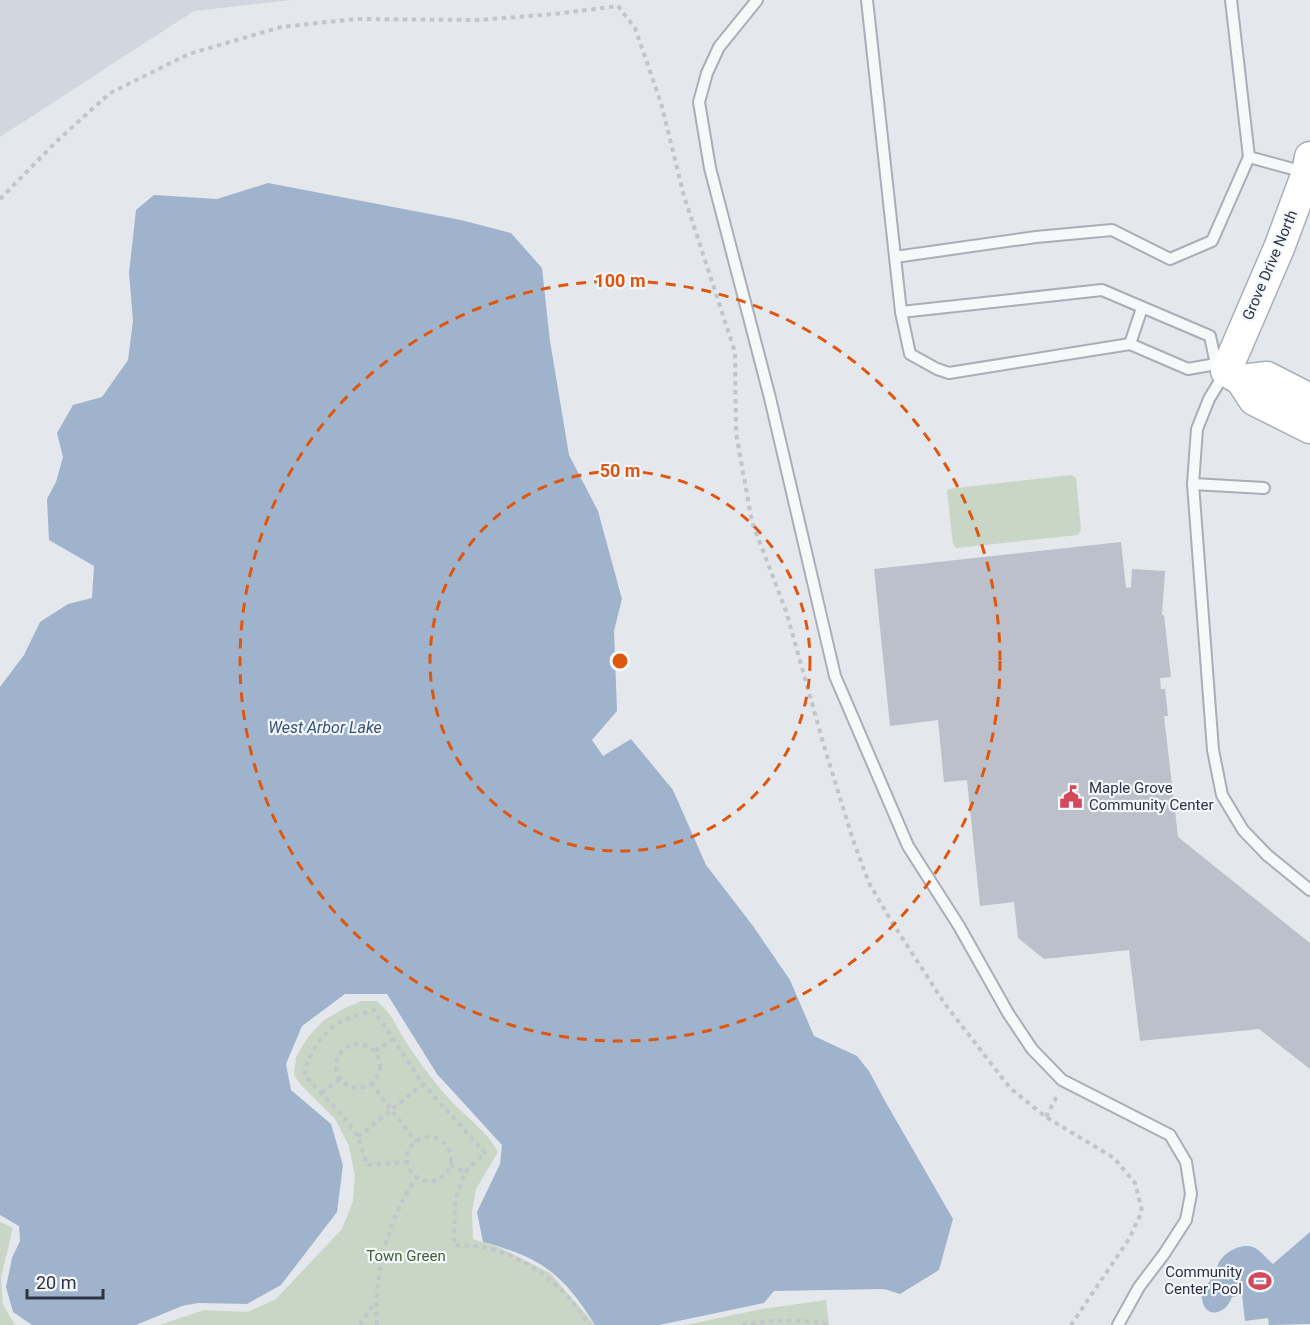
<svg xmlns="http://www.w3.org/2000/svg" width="1310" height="1325" font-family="Roboto,sans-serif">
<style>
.built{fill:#d2d6de}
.green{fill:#c9d6c5}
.water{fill:#9fb4cc}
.building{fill:#bbc0ca}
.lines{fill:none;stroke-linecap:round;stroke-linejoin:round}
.lane-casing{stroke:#a9aeb7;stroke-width:14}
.secondary-casing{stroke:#a9aeb7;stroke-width:33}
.path{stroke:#c2c5cb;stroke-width:4;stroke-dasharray:4.5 4.5;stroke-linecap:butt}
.lane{stroke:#f7f8fa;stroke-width:10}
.secondary{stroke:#fff;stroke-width:30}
.ring{fill:none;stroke:#df570f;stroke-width:3;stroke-dasharray:10 8}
.labels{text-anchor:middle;stroke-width:4.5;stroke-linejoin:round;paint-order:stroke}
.street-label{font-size:15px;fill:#2b3445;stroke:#f4f6f9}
.poi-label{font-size:15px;fill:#2b3445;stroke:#f4f6f9;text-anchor:start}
.park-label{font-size:15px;fill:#3f6138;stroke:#f4f6f9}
.water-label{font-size:16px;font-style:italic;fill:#34527a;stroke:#f4f6f9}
.centre{fill:#df570f;stroke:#f4f6f9;stroke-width:3}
.ring-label{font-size:18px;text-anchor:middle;font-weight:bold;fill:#df570f;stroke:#f4f6f9;stroke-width:4.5;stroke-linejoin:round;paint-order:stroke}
</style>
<rect width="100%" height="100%" fill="#e4e7ec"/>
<!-- built -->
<polygon class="built" points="0,0 291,0 194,11 0,137"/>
<!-- green -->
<g class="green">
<polygon points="1071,475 1076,478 1081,530 1078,535 956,548 953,544 947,491 948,489"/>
<path d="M362,1001H377C390,1012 393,1020 401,1034C415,1057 433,1081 451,1101C467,1118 487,1131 498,1152L476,1189L472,1212L473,1239L498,1247L550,1273L595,1325H160L204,1310L248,1312L276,1299L342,1229L353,1201L355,1176L349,1146L335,1119L301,1085L294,1075L296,1057L308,1037L324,1020L347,1007Z"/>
<polygon points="0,1222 13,1228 1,1277 3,1305 15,1325 0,1325"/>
<polygon points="826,1300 829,1325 685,1325 762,1309"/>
</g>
<!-- water -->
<g class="water">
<path d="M268,183L461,220L511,233L542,268L550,341L569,455L598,511L622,599L614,631L617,711L592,740L603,756L631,739L673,790L706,865L753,926L790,980L814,1036L857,1056L869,1071L885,1101L953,1219L939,1270L900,1294L884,1289L774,1291L764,1303L659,1325H595C563,1274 542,1258 483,1242L477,1212L500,1164L502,1145L437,1074L387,994H345L302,1026L286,1064L291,1090L331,1124L343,1165L337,1212L281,1285L247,1304L198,1303L182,1306L136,1325H32L13,1312L6,1287L12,1258L20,1241L19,1226L0,1215V687L24,655L40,622L68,604L92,598L94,566L49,540L47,499L56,482L63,457L57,433L73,405L102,397L128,360L133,321L129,273L136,210L154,195L217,199Z"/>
<path d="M1310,1232V1324L1269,1325L1268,1318L1245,1321L1242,1295L1232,1297C1227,1314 1205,1320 1202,1299C1200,1289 1210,1283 1214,1275C1216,1271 1217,1266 1219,1262C1226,1251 1243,1242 1255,1248C1262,1252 1267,1259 1273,1264Z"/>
</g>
<!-- building -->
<polygon class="building" points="1121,542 1126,588 1131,587 1132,569 1165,571 1162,615 1164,615 1171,677 1160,678 1161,689 1165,689 1168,716 1164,716 1178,837 1310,943 1310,1069 1259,1029 1140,1041 1129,950 1044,959 1018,938 1014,902 980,906 967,780 944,782 938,720 890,726 874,569"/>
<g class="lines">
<!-- lane casing -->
<g class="lane-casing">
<g id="lane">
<polyline points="757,0 719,47 707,73 699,102 710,168 770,398 835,676 908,846 959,926 1008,1013 1032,1049 1062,1080 1170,1135 1186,1162 1191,1194 1186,1220 1164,1254 1139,1287 1118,1325"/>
<polyline points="867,0 901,312 910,354 937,369 949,373 1130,344 1188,369 1216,364"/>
<polyline points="1231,0 1249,157"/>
<polyline points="895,257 1036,237 1112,230 1170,259 1212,241 1249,157 1304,172"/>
<polyline points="901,312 1102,290 1210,336 1216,364 1226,371 1209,399 1197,429 1193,484 1213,750 1222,795 1243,830 1267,855 1310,890"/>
<polyline points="1130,344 1142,308"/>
<polyline points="1193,484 1264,488"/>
</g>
</g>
<!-- secondary casing -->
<g class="secondary-casing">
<g id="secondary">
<polyline points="1310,157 1307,173 1279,248 1226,371 1241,380 1254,400 1310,428"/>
<polyline points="1241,380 1267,377 1310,399"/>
</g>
</g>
<!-- path -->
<g class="path">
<polyline points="0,199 57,141 110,93 189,54 281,27 355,19 479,20 555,14 618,6 635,28 661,103 684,196 735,352 736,433 752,522 786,611 824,746 853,840 869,883 890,919 945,1004 1010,1088 1046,1117 1114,1158 1135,1183 1142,1211 1129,1239 1071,1325"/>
<circle cx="358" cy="1066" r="22"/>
<polyline points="375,1051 393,1039"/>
<polyline points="371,1083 416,1142"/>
<polyline points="322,1093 340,1079"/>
<polyline points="1046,1117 1057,1096"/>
<polyline points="358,1137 423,1084"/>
<circle cx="429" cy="1159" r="22"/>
<path d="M408,1162L367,1165L358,1137L342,1115L304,1075C308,1055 323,1031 342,1021C352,1016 364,1014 374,1010L423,1084L485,1153L465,1172L455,1200L454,1245C463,1246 473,1245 482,1247C526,1255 566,1287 589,1325"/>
<polyline points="450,1165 465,1172"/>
<polyline points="360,1325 375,1302"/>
<path d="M377,1325C374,1272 387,1221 417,1177"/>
<path d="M742,1325C773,1320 799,1318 830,1325"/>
</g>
<!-- lane -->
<use href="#lane" class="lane"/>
<!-- secondary -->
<use href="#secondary" class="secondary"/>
</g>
<!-- distance rings -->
<g class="ring">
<circle cx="620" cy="661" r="190"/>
<circle cx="620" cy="661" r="380"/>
</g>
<!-- icons -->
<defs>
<g id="civic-bare" transform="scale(1.8)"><path d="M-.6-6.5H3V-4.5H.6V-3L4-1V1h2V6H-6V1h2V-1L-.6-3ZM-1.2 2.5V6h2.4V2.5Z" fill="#d1495b" stroke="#f4f6f9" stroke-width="2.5" paint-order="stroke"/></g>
<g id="stadium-bare" transform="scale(1.8)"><path d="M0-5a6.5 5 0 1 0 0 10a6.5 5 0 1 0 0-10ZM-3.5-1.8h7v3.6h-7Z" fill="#d1495b" stroke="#f4f6f9" stroke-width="2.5" paint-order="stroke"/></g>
</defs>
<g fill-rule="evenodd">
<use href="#civic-bare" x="1071" y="797"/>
<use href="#stadium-bare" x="1260" y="1281"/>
</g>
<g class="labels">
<!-- street labels -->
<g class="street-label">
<text transform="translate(1270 265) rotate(-67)" y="5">Grove Drive North</text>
</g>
<!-- poi labels -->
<g class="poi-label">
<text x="1089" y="793">Maple Grove<tspan x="1089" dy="17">Community Center</tspan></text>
<text x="1242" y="1277" text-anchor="end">Community<tspan x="1242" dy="17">Center Pool</tspan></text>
</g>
<!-- park labels -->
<g class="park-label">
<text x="406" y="1261">Town Green</text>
</g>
<!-- water labels -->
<g class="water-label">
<text x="325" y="733">West Arbor Lake</text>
</g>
</g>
<circle cx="620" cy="661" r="9" class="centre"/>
<g class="ring-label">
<text x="620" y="287">100 m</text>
<text x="620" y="477">50 m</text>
</g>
<!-- scale -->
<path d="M27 1289v9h76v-9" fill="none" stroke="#2b3445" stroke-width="3"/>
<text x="36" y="1289" font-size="18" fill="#2b3445" stroke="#f4f6f9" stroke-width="4.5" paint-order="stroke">20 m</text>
</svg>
